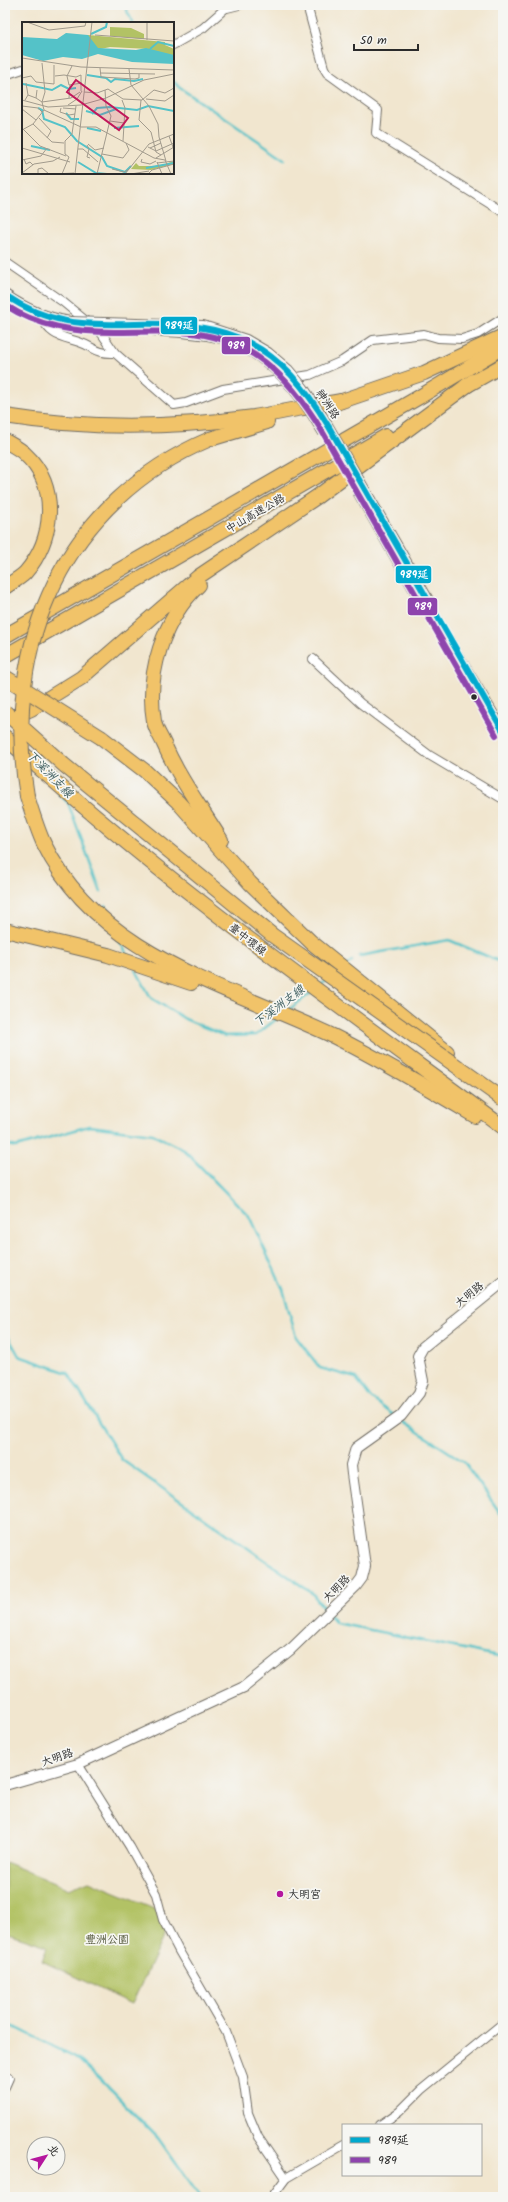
<svg xmlns="http://www.w3.org/2000/svg" width="508" height="2202" font-family="Kalam,'LXGW WenKai TC',sans-serif">
<style>
.green{fill:#b2c265;stroke:#6e7648}
.lines{fill:none;stroke-linecap:round;stroke-linejoin:round}
.stream{stroke:#54c2c8;stroke-width:2.5}
.minor-casing{stroke:#706c64;stroke-width:10}
.tertiary-casing{stroke:#706c64;stroke-width:12}
.motorway-casing{stroke:#706c64;stroke-width:16}
.minor{stroke:#fff;stroke-width:8}
.tertiary{stroke:#fff;stroke-width:10}
.motorway{stroke:#f1c369;stroke-width:14}
.tertiary-bridge-casing{stroke:#706c64;stroke-width:12;stroke-linecap:butt}
.motorway-bridge-casing{stroke:#706c64;stroke-width:16;stroke-linecap:butt}
.tertiary-bridge{stroke:#fff;stroke-width:10}
.motorway-bridge{stroke:#f1c369;stroke-width:14}
.bus-1-casing{stroke:#f6f6f2;stroke-width:9}
.bus-2-casing{stroke:#f6f6f2;stroke-width:9}
.bus-1{stroke:#00a9ce;stroke-width:6}
.bus-2{stroke:#8e44ad;stroke-width:6}
.bus-dot{fill:#2b2b2b;stroke:#f6f6f2;stroke-width:1.5}
.poi-dot{fill:#b5179e;stroke:#f6f6f2;stroke-width:1.5}
.labels{text-anchor:middle;stroke-width:3.5;stroke-linejoin:round;paint-order:stroke}
.street-label{font-size:11px;fill:#2b2b2b;stroke:#f6f6f2}
.poi-label{font-size:11px;fill:#2b2b2b;stroke:#f6f6f2;text-anchor:start}
.park-label{font-size:11px;fill:#54583c;stroke:#f6f6f2}
.water-label{font-size:12px;font-style:italic;fill:#37585a;stroke:#f6f6f2}
.inset-river{fill:none;stroke:#54c2c8;stroke-width:2}
.inset-road{fill:none;stroke:#a29b8d;stroke-width:1}
.view{fill:#c2185b;fill-opacity:0.15;stroke:#c2185b;stroke-width:2}
.inset-edge{fill:none;stroke:#2b2b2b;stroke-width:2}
.line-badge{stroke:#f6f6f2;stroke-width:1.5}
.badge-label{font-size:11px;text-anchor:middle;font-weight:bold;fill:#fff}
</style>
<rect width="100%" height="100%" fill="#f6f6f2"/>
<filter id="ink" filterUnits="userSpaceOnUse"><feTurbulence type="fractalNoise" baseFrequency=".025" numOctaves="2"/><feDisplacementMap in="SourceGraphic" scale="8" xChannelSelector="R" yChannelSelector="G"/><feConvolveMatrix kernelMatrix="1 2 1 2 8 2 1 2 1" color-interpolation-filters="sRGB"/></filter>
<filter id="wash" filterUnits="userSpaceOnUse"><feTurbulence type="fractalNoise" baseFrequency=".012" numOctaves="4" result="noise"/><feDisplacementMap in="SourceGraphic" scale="16" xChannelSelector="R" yChannelSelector="G"/><feGaussianBlur stdDeviation="0.9" result="paint"/><feColorMatrix in="noise" values="0 0 0 0 0 0 0 0 0 0 0 0 0 0 0 0 0 1.4 0 .05"/><feComposite in="paint" operator="in"/></filter>
<g filter="url(#wash)">
<rect width="100%" height="100%" fill="#f1e6cf"/>
<!-- green -->
<polygon class="green" points="5,1862 69,1889 89,1881 154,1908 166,1931 132,2004 42,1961 47,1946 5,1932"/>
<g class="lines">
<!-- stream -->
<g class="stream">
<polyline points="124,5 133,23"/>
<polyline points="173,81 180,88 285,159"/>
<polyline points="59,794 68,803 101,892"/>
<polyline points="106,906 110,917"/>
<polyline points="117,937 128,955"/>
<polyline points="359,956 449,940 503,963"/>
<polyline points="346,966 352,961"/>
<polyline points="136,970 151,998 185,1019 225,1036 256,1035 279,1017"/>
<polyline points="319,986 328,980"/>
<polyline points="287,1011 312,992"/>
<polyline points="5,1144 16,1147 89,1126 153,1134 184,1150 249,1216 283,1289 296,1337 320,1368 356,1378 371,1398 396,1417"/>
<polyline points="5,1331 19,1356 68,1373 122,1460 312,1593 326,1611"/>
<polyline points="400,1420 464,1462 503,1517"/>
<polyline points="329,1615 336,1623 503,1657"/>
<polyline points="5,2022 78,2059 103,2082 158,2138 200,2197"/>
</g>
</g>
</g>
<g filter="url(#ink)">
<g class="lines">
<!-- minor casing -->
<g class="minor-casing">
<g id="minor">
<polyline points="307,5 324,68 327,73 378,110 376,133 503,212"/>
<polyline points="227,8 239,5"/>
<polyline points="173,45 203,28 229,5"/>
<polyline points="5,75 23,69"/>
<polyline points="5,262 63,302 102,334 115,353 174,405 186,403 223,389 310,375 342,361 373,340 424,334 438,338 462,339 478,334 503,318"/>
<path d="M40,315C50,336 60,336 79,342C94,347 96,354 115,353"/>
<polyline points="313,659 360,703 429,755 503,799"/>
<polyline points="78,1764 130,1847 156,1894 163,1920 179,1951 226,2032 243,2077 248,2113 258,2137 286,2178"/>
<polyline points="5,2087 9,2078"/>
<polyline points="380,2125 399,2112 421,2090 503,2023"/>
<polyline points="272,2197 286,2178 343,2145"/>
</g>
</g>
<!-- tertiary casing -->
<g class="tertiary-casing">
<g id="tertiary">
<path d="M5,295C25,309 45,318 70,322"/>
<polyline points="422,603 457,654 503,731"/>
<polyline points="5,1785 78,1764 244,1687 291,1649 356,1586 362,1578 365,1566 352,1474 351,1465 356,1448 401,1416 419,1393 423,1381 418,1356 423,1347 503,1282"/>
</g>
</g>
<!-- motorway casing -->
<g class="motorway-casing">
<g id="motorway">
<polyline points="466,386 503,365"/>
<polyline points="333,404 424,373 503,336"/>
<path d="M5,416C86,429 173,428 254,417C283,412 312,406 341,401"/>
<polyline points="210,439 267,422"/>
<path d="M5,441C12,445 20,449 25,454C60,486 54,540 25,573C20,578 11,583 5,587"/>
<path d="M199,585C163,619 146,674 154,721C155,729 161,737 164,744C179,778 201,808 221,840"/>
<polyline points="5,636 421,396 503,347"/>
<polyline points="5,656 386,436"/>
<polyline points="13,717 31,709 81,678 198,577 318,496 473,381"/>
<path d="M5,737C160,880 334,1002 503,1127"/>
<polyline points="102,738 145,771 178,802 250,883 311,942 447,1052"/>
<path d="M27,796C32,812 37,829 44,844C99,957 231,987 335,1037C383,1061 430,1089 475,1116"/>
<polyline points="5,930 108,955 191,983"/>
</g>
</g>
<!-- minor -->
<use href="#minor" class="minor"/>
<!-- tertiary -->
<use href="#tertiary" class="tertiary"/>
<!-- motorway -->
<use href="#motorway" class="motorway"/>
<!-- tertiary-bridge casing -->
<g class="tertiary-bridge-casing">
<g id="tertiary-bridge">
<polyline points="70,322 203,326 246,340 268,353 288,370 303,388 323,418 428,600"/>
<path d="M152,330C174,332 199,332 221,338C269,352 300,392 324,433"/>
<polyline points="357,490 422,603"/>
</g>
</g>
<!-- motorway-bridge casing -->
<g class="motorway-bridge-casing">
<g id="motorway-bridge">
<polyline points="5,677 102,738"/>
<polyline points="5,712 64,765 272,935 503,1099"/>
<path d="M27,796C1,643 65,501 210,439"/>
</g>
</g>
<!-- tertiary-bridge -->
<use href="#tertiary-bridge" class="tertiary-bridge"/>
<!-- motorway-bridge -->
<use href="#motorway-bridge" class="motorway-bridge"/>
<!-- bus-1 casing -->
<g class="bus-1-casing">
<path id="bus-1" d="M5,295C49,325 83,325 135,324C233,322 278,342 329,427L503,731"/>
</g>
<!-- bus-2 casing -->
<g class="bus-2-casing">
<path id="bus-2" d="M5,305C39,327 74,332 114,332C136,332 159,331 181,332C250,336 288,375 322,431L496,735"/>
</g>
<!-- bus-1 -->
<use href="#bus-1" class="bus-1"/>
<!-- bus-2 -->
<use href="#bus-2" class="bus-2"/>
</g>
</g>
<!-- markers -->
<circle class="bus-dot" cx="474" cy="697" r="3.5"/>
<circle class="poi-dot" cx="280" cy="1894" r="4"/>
<g class="labels">
<!-- street labels -->
<g class="street-label">
<text transform="translate(328 404) rotate(57)" y="4">神洲路</text>
<text transform="translate(255 513) rotate(-30)" y="4">中山高速公路</text>
<text transform="translate(248 939) rotate(38)" y="4">臺中環線</text>
<text transform="translate(469 1294) rotate(-39)" y="4">大明路</text>
<text transform="translate(336 1588) rotate(-45)" y="4">大明路</text>
<text transform="translate(57 1757) rotate(-19)" y="4">大明路</text>
</g>
<!-- poi labels -->
<g class="poi-label">
<text x="288" y="1898">大明宮</text>
</g>
<!-- park labels -->
<g class="park-label">
<text x="107" y="1943">豐洲公園</text>
</g>
<!-- water labels -->
<g class="water-label">
<text transform="translate(50 774) rotate(46)" y="4">下溪洲支線</text>
<text transform="translate(279 1006) rotate(-37)" y="4">下溪洲支線</text>
</g>
</g>
<!-- overview -->
<g transform="translate(22 22)">
<rect width="152" height="152" fill="#f1e6cf"/>
<path d="M88,5L109,6L122,12V17L88,14ZM66,13L143,20V23L152,27V36L127,27L88,25L74,28L64,16ZM152,139V142L129,148L109,147L114,141L117,144H137Z" fill="#b2c265"/>
<path d="M44,11L66,13L76,26L114,28L124,26L152,33V42L110,40L76,32L60,37L41,35L21,39L0,33V15L35,17Z" fill="#54c2c8"/>
<path class="inset-river" d="M69,12L84,5L85,0M128,27L136,20L152,24M65,53L84,56L89,60L93,57L112,59L121,57M1,62L30,68L39,63L47,67L54,66M16,86L20,88L22,97L43,105L55,119L80,135L85,144L103,150L109,144M64,89L78,93L94,87M44,91L49,97H57M70,92L75,86L88,85L115,88L126,84L152,89M65,106L79,109M92,106L117,104M9,124L28,128M56,140L74,151L85,152M124,146L152,141"/>
<path class="inset-road" d="M5,0L27,8L63,4L64,0M73,13L152,19M125,18V0M0,36L59,45L152,48M50,44L45,54L47,63L60,61M78,46L79,55L113,57L117,56V52M107,47L109,63L127,84L136,102L137,115L144,139M78,51L133,52M33,54L42,53L54,55L59,53V69M0,56L9,54L14,60L32,62V43M4,61L6,73M62,70L75,71L86,67L101,77L120,78L132,68L143,71L152,66M14,76L20,80L23,70L20,41M47,76L48,63M124,77L143,79L152,73M0,78L26,85L59,83L84,76L122,58L152,52M3,78L6,73L14,76L15,68M100,78L103,86L101,119M119,78L117,98L129,110L134,130L139,133M46,83L55,77L60,69M0,84L16,86L20,90M39,86L38,90L47,93L53,92M41,86L54,87M0,87L14,98M22,88L20,80L49,76L58,70M22,88L59,105H74L132,136L143,138L149,152M17,96L29,109L25,116M88,99L102,101M11,102L30,120L42,121M0,106L18,124L44,134M0,108L11,102L22,88M147,114L152,128M66,122L73,128L82,126M65,123L67,127L65,135L68,136M126,125L134,129L152,121M0,126L48,140M128,126L139,121M56,127H61L76,140M80,132L101,136L107,128L104,121M134,136L152,125M2,137L4,142L8,140L11,143M120,137L119,140L128,142L134,139M0,138L19,134L25,126M135,140L140,152M135,141L152,139M90,147L102,150L106,148M0,151L12,142L31,139L38,135M16,152V147L20,146L27,152M32,152L52,151M40,152L47,135L43,132V119L50,112L54,84M53,152L70,0M75,152L89,94L84,84L83,68M103,152L127,122L152,112M109,152L127,149M126,152L130,148L152,142"/>
<path class="view" d="M54,58L106,96L97,108L45,70Z"/>
<rect width="152" height="152" class="inset-edge"/>
</g>
<g class="line-badge">
<rect x="160" y="316" width="38" height="19" rx="4" fill="#00a9ce"/>
<rect x="221" y="336" width="30" height="19" rx="4" fill="#8e44ad"/>
<rect x="395" y="565" width="37" height="19" rx="4" fill="#00a9ce"/>
<rect x="407" y="597" width="31" height="19" rx="4" fill="#8e44ad"/>
</g>
<g class="badge-label">
<text x="179" y="329">989延</text>
<text x="236" y="349">989</text>
<text x="414" y="578">989延</text>
<text x="423" y="610">989</text>
</g>
<!-- margin -->
<rect width="508" height="2202" fill="none" stroke="#f6f6f2" stroke-width="20"/>
<!-- legend -->
<rect x="342" y="2124" width="140" height="52" fill="#f6f6f2" stroke="#a5a5a2"/>
<rect x="350" y="2137" width="20" height="6" fill="#00a9ce" stroke="#a5a5a2"/>
<text x="378" y="2144" font-size="12" fill="#2b2b2b">989延</text>
<rect x="350" y="2157" width="20" height="6" fill="#8e44ad" stroke="#a5a5a2"/>
<text x="378" y="2164" font-size="12" fill="#2b2b2b">989</text>
<!-- north arrow -->
<g transform="translate(46 2156) rotate(54)"><circle r="19" fill="#f6f6f2" stroke="#a5a5a2"/>
<path d="M0-3L7 15L0 10L-7 15Z" fill="#b5179e"/>
<text y="-6" font-size="11" font-weight="bold" text-anchor="middle" fill="#2b2b2b">北</text>
</g>
<!-- scale -->
<path d="M354 44v6h64v-6" fill="none" stroke="#2b2b2b" stroke-width="2"/>
<text x="360" y="44" font-size="12" fill="#2b2b2b" stroke="#f6f6f2" stroke-width="3" paint-order="stroke">50 m</text>
</svg>
